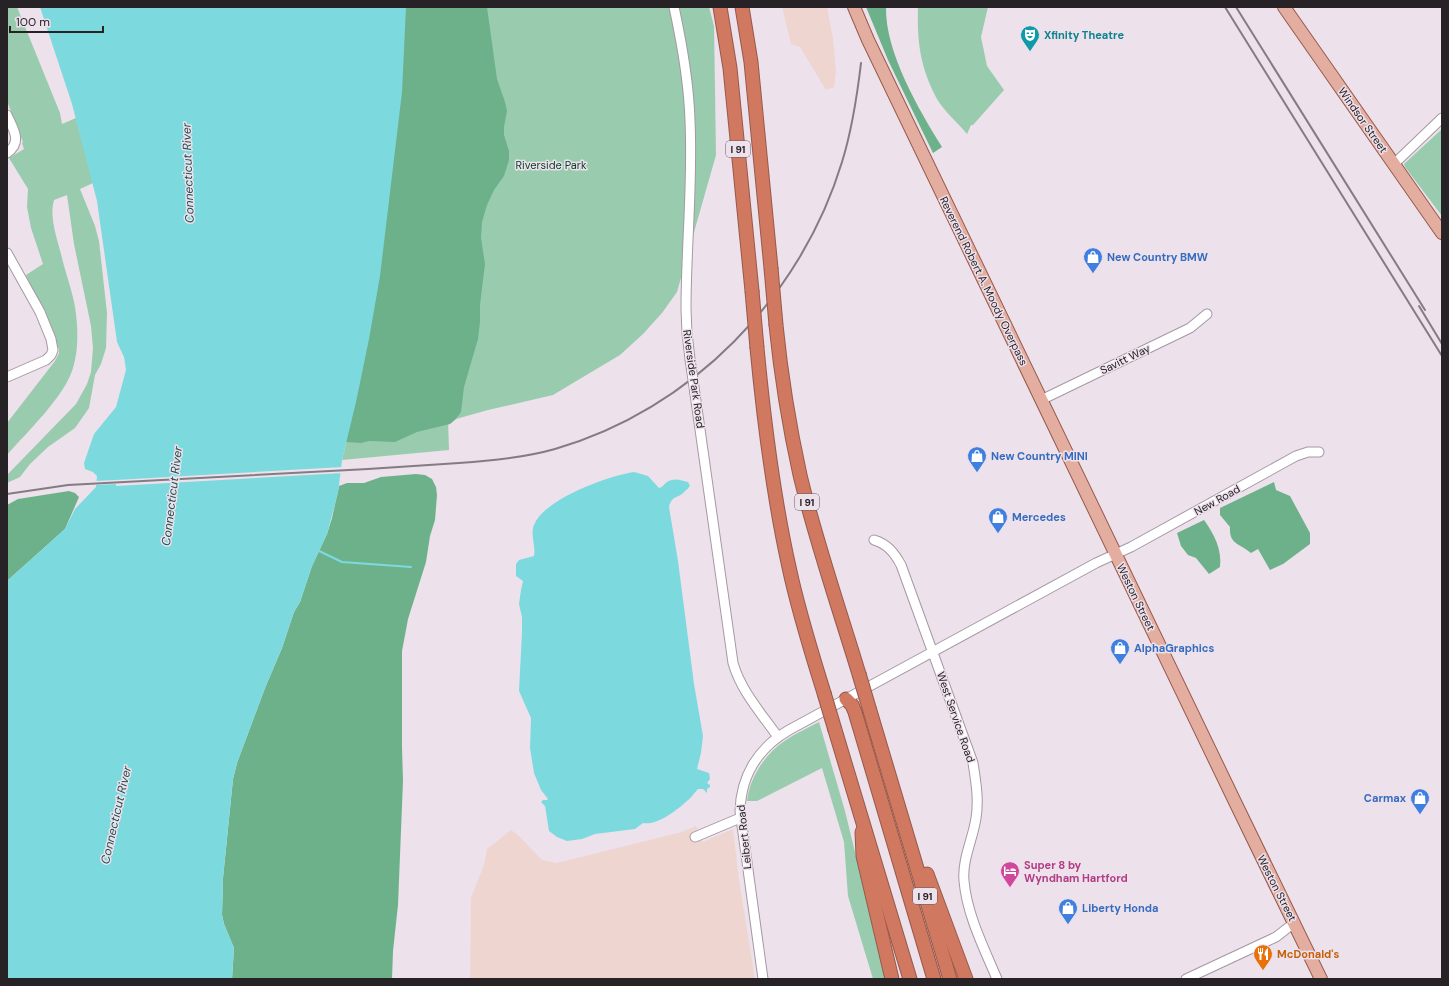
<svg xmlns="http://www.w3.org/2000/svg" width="1449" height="986" font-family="'DM Sans',sans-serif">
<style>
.industrial{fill:#efd5d0}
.green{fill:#99ccae}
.forest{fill:#6db18b}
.water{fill:#7cdadf}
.pier{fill:#ede1ec}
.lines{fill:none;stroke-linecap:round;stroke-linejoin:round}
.stream{stroke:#7cdadf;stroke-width:2}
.minor-casing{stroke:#a499a3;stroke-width:11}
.major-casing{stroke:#965a4c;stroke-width:14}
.highway-casing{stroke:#965a4c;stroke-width:15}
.minor{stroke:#fff;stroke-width:9}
.major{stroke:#e3aea0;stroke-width:12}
.highway{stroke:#d17860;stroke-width:13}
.rail{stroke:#847c83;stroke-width:2}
.minor-bridge-casing{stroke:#a499a3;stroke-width:11;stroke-linecap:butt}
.highway-bridge-casing{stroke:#965a4c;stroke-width:15;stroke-linecap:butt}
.minor-bridge{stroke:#fff;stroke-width:9}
.highway-bridge{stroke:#d17860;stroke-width:13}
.labels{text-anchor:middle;stroke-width:3;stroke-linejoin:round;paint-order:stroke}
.shield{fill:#ede1ec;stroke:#625b61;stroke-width:1}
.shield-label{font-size:10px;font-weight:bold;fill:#272226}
.culture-label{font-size:11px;font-weight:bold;fill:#0d838f;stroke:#ede1ec;text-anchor:start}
.street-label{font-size:11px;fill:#272226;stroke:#ede1ec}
.park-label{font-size:11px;fill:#023d24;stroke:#ede1ec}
.shop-label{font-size:11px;font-weight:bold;fill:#366cbe;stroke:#ede1ec;text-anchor:start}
.hotel-label{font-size:11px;font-weight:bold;fill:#b23c85;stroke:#ede1ec;text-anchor:start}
.food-label{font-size:11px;font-weight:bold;fill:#c56008;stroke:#ede1ec;text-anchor:start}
.water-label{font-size:12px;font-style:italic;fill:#234e50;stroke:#ede1ec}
</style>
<rect width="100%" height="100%" fill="#ede1ec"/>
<!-- industrial -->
<g class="industrial">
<polygon points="782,7 827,7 833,39 836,72 834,87 826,90 800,47 791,44"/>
<polygon points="696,826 703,842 733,829 739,880 755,979 470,979 471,898 484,865 487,849 511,830 518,835 542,860 557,863 682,832"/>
</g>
<!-- green -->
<g class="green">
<path d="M7,7H17L60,113L62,124L76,118L93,183L80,189L95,226L99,241L107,313L106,348L101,364L95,375L89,408L75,428L48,447L30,464L20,477L7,483V475L76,404L87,384L91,372L93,348L91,326L74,244L67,195L54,200C49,217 57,238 61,254C65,272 72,289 75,307C78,327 79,348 73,368C65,396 27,432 7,455V423L55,361L59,353V349L26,275L43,264L31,228L27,207L28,189L9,158L24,149L22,143L23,142L7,101Z"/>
<polygon points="406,7 709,7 714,26 716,155 677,292 662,313 643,334 620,355 573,383 553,395 488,410 456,419 458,416 448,418 449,450 342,460 356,402"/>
<path d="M918,7H988L981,37L987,66L1004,90L973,125H971L967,134C958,123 944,111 937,99C920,67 917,42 918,7Z"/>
<polygon points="1442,129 1442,216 1405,167 1404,164"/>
<path d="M819,722L845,811L886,979H873L848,896L844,842L822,768L757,801H747C750,776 766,753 786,740C796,733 808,728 819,722Z"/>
</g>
<!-- forest -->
<g class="forest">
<polygon points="387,7 487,7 497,79 505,102 507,111 504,127 504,135 509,151 509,160 504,176 494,190 487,205 482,222 481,238 485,264 480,305 480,322 478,339 464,387 461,412 456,419 450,424 417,432 395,442 369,441 361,443 345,442"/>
<path d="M866,7H886C885,52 919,110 942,147L933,153L888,60Z"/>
<polygon points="416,474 425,475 432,479 436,487 437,495 435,520 430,536 426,562 408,619 402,651 402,747 403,781 398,905 393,951 392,979 232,979 234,948 224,924 222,915 223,878 233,779 237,763 265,688 282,648 294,612 300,602 312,566 327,534 332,518 339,486 347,483 364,483 381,477"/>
<path d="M1274,482L1276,490L1290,496L1310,533V544L1283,564L1270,570L1258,549L1251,553C1240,543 1229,545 1230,527L1220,515V508Z"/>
<polygon points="69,491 75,493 79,497 65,529 7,581 7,505 18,499"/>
<path d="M1204,520C1214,534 1222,549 1220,567L1209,574L1196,558L1188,555L1181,546L1177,533Z"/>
</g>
<!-- water -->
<g class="water">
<polygon points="40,7 406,7 402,92 380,276 369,339 356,402 342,460 338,493 327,534 312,566 300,602 294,612 282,648 265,688 237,763 233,779 223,878 222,915 224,924 234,948 232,979 7,979 7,581 65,529 75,509 96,487 97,476 93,472 85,469 84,463 94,434 116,407 126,370 124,357 117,342 97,201 72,104"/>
<path d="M634,472L648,476L659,488C663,487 664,484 667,482C676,477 681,481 688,482L690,486C688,488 687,490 685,491C679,499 672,494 669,507L678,561L694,684L703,736L701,753L697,769L709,773L710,779L707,783L710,785V787L707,789V793L703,789H698C694,793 691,798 687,801C677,810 657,826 643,823L635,829L595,834L582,839L567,841L557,837L549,831L545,806L541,802L543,800H547L548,799L541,790L534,773L530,748L531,718L519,691L522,632V617L519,604L521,590L523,581L516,576V564L519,560L534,556C536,546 530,535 534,525C544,499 608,476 634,472Z"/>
</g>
<!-- pier -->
<polygon class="pier" points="343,467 343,473 116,486 116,484 95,485 95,481 116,480"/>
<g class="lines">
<!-- stream -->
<polyline class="stream" points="317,550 342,562 411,567"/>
<!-- minor casing -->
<g class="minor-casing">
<g id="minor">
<path d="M674,7C682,44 689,83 690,121C693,184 686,246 686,309L687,333L690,359"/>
<path d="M7,115C13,129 23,142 7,153"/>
<polyline points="1394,164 1442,118"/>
<polyline points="7,253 40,312 51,339 53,350 51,355 46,360 7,377"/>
<path d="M695,394L733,663C741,691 761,713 778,737"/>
<polyline points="1041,400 1190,328 1207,314"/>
<path d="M874,540C887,544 894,552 901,565L973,763C976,782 979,800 976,818C973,839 962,859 964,881C967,915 984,948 997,979"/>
<polyline points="695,837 740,818"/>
<path d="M763,979L740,811C741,776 758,748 789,730L1096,563L1131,547L1296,456L1308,452H1319"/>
<polyline points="1186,979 1276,937 1294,923"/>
</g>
</g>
<!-- major casing -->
<g class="major-casing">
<g id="major">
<polyline points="854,7 868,40 1236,804 1321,979"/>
<polyline points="1284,7 1442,233"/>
</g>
</g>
<!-- highway casing -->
<g class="highway-casing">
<g id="highway">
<polyline points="720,7 730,68 752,291"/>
<polyline points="742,7 751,62 771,268"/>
<path d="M776,325C781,375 789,425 800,475C816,542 839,608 859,674"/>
<path d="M757,348C764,422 773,495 789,567C798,610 811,651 824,693"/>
<polyline points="846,699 852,705 855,712 934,979"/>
<polyline points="870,711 950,979"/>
<polyline points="835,730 910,979"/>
<polyline points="862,832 863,856 892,979"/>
<polyline points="927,874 966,979"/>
</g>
</g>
<!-- minor -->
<use href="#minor" class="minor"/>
<!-- major -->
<use href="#major" class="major"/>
<!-- highway -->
<use href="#highway" class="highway"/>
<!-- rail -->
<g class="rail">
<polyline points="1225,7 1442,356"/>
<polyline points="1236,7 1425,310"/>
<polyline points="1419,306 1442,344"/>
<path d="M7,494L68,485C168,479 268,474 368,469C398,467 429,465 459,463C492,461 523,458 555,449C691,410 801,297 842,162C852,130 857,97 861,63"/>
</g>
<!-- minor-bridge casing -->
<g class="minor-bridge-casing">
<polyline id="minor-bridge" points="690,359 695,394"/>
</g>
<!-- highway-bridge casing -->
<g class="highway-bridge-casing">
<g id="highway-bridge">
<polyline points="771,268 776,325"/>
<polyline points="752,291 757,348"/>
<polyline points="859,674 870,711"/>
<polyline points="824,693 835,730"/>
</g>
</g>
<!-- minor-bridge -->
<use href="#minor-bridge" class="minor-bridge"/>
<!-- highway-bridge -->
<use href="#highway-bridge" class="highway-bridge"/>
</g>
<!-- icons -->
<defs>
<g id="theatre-pin" transform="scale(1)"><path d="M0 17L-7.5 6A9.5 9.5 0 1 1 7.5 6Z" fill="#0f9aa8" stroke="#ede1ec"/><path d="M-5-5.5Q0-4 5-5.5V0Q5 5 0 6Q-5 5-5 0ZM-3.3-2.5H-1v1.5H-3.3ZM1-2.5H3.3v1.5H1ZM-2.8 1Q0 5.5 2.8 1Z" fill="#fff"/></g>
<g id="shop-pin" transform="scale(1)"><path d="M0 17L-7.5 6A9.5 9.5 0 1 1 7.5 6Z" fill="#3f7fe0" stroke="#ede1ec"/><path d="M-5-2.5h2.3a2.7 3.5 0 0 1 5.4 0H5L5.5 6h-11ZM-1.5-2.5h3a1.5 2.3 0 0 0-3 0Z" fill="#fff"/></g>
<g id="hotel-pin" transform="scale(1)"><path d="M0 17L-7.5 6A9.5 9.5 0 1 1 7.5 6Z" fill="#d1479c" stroke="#ede1ec"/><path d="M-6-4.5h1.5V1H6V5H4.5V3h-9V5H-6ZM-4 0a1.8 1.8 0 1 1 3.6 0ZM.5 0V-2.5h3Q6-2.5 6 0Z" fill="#fff"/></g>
<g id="restaurant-pin" transform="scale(1)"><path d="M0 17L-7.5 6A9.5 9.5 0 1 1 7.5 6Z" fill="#e8710a" stroke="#ede1ec"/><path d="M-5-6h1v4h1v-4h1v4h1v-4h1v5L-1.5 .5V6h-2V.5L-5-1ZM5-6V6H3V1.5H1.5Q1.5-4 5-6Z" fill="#fff"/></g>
</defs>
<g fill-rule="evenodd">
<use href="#theatre-pin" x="1030" y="35"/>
<use href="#shop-pin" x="1093" y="257"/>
<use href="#shop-pin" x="977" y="456"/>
<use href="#shop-pin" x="998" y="517"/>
<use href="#shop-pin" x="1120" y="648"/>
<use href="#shop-pin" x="1420" y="798"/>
<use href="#hotel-pin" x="1010" y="871"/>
<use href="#shop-pin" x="1068" y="908"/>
<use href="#restaurant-pin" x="1263" y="954"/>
</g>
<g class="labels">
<!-- shield labels -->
<g class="shield">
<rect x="726" y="141" width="24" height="16" rx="3"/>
<rect x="795" y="494" width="24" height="16" rx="3"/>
<rect x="913" y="888" width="24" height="16" rx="3"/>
</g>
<g class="shield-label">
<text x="738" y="153">I 91</text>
<text x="807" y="506">I 91</text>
<text x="925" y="900">I 91</text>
</g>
<!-- culture labels -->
<g class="culture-label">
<text x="1044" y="39">Xfinity Theatre</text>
</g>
<!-- street labels -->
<g class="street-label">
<text transform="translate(1363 120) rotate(55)" y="4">Windsor Street</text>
<text transform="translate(984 281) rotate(64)" y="4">Reverend Robert A. Moody Overpass</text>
<text transform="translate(1125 359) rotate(-26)" y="4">Savitt Way</text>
<text transform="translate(694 379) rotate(82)" y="4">Riverside Park Road</text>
<text transform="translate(1217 500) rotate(-29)" y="4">New Road</text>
<text transform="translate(1136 597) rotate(64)" y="4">Weston Street</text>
<text transform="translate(956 717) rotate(71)" y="4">West Service Road</text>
<text transform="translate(744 837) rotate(-96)" y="4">Leibert Road</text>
<text transform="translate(1277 888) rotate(63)" y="4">Weston Street</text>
</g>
<!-- park labels -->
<g class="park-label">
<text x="551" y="169">Riverside Park</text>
</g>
<!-- shop labels -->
<g class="shop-label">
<text x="1107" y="261">New Country BMW</text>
<text x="991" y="460">New Country MINI</text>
<text x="1012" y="521">Mercedes</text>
<text x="1134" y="652">AlphaGraphics</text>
<text x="1406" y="802" text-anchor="end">Carmax</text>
<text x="1082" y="912">Liberty Honda</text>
</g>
<!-- hotel labels -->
<g class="hotel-label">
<text x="1024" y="869">Super 8 by<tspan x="1024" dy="13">Wyndham Hartford</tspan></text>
</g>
<!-- food labels -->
<g class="food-label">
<text x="1277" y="958">McDonald's</text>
</g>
<!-- water labels -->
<g class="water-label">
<text transform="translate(188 173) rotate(-92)" y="4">Connecticut River</text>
<text transform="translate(172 496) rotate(-83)" y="4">Connecticut River</text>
<text transform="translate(116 815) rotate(-77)" y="4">Connecticut River</text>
</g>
</g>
<!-- border -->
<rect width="1449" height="986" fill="none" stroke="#272226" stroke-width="16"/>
<!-- scale -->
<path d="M10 26v6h93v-6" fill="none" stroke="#272226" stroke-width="2"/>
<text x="16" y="26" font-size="12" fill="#272226" stroke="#ede1ec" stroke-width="3" paint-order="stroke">100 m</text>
</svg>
